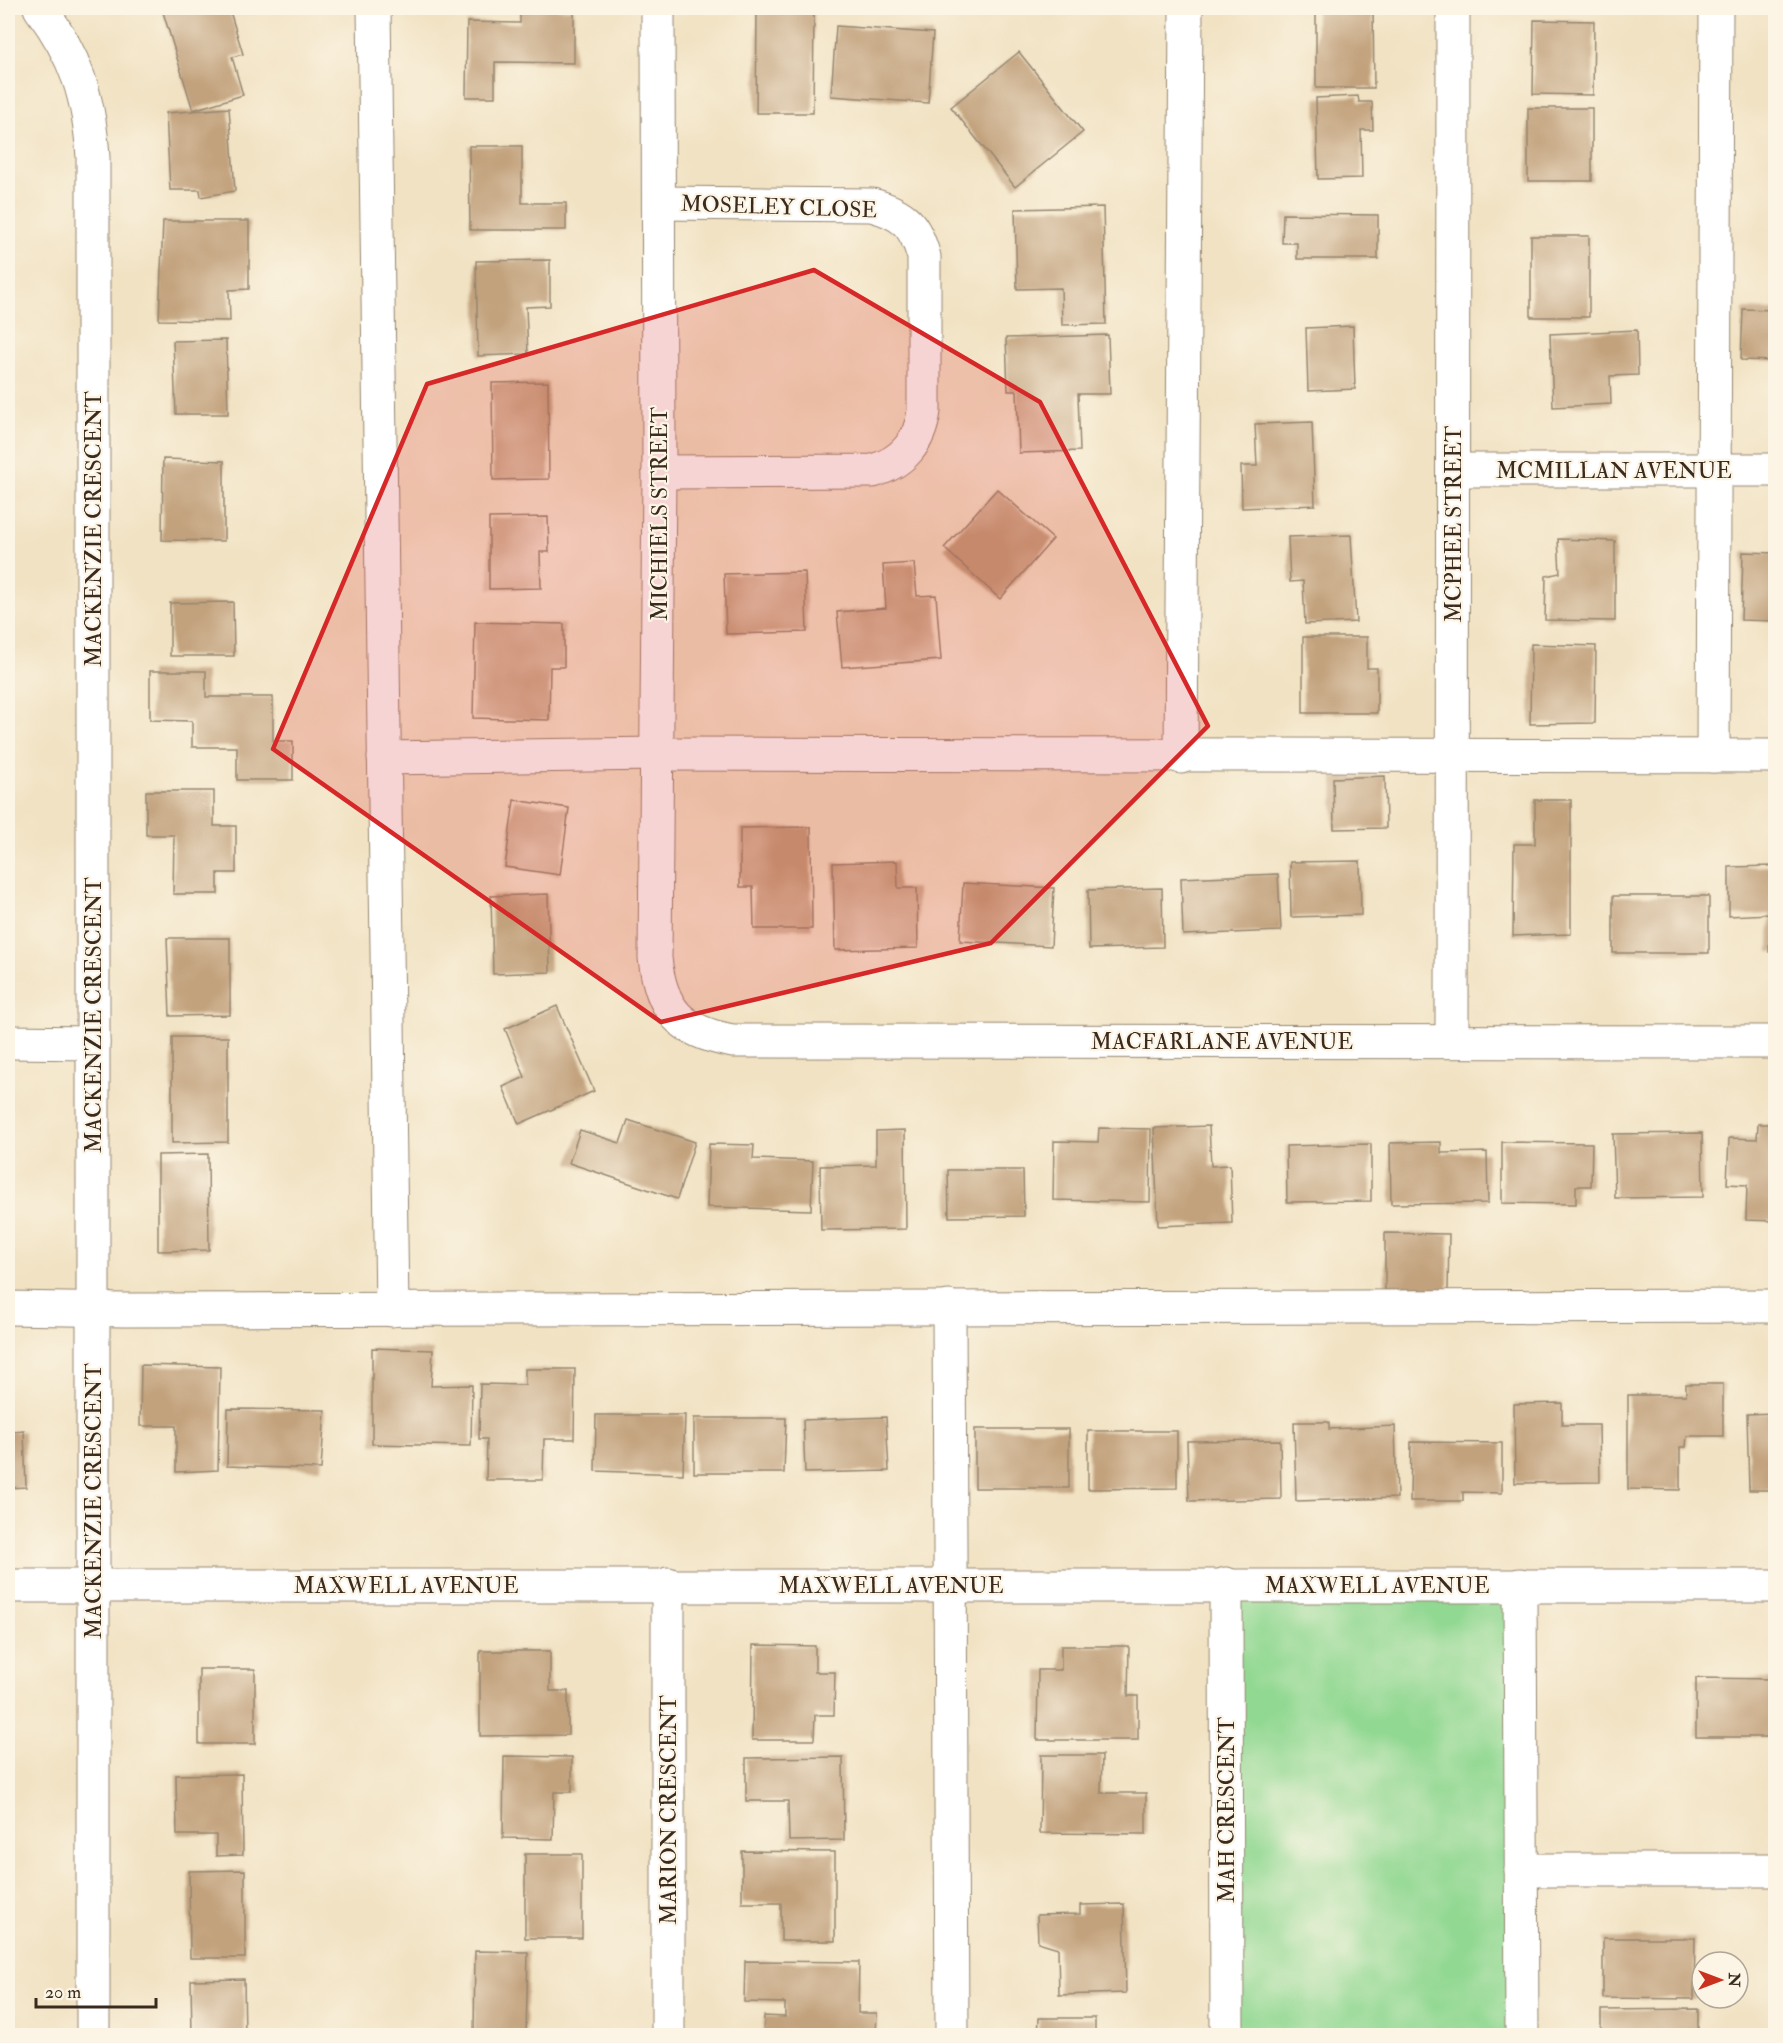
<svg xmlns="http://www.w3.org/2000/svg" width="1783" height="2043" font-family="'IM FELL Double Pica',serif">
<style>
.green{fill:#91d892;stroke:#668158;stroke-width:1.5}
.building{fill:#c2a27d}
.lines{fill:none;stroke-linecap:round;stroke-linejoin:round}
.minor-casing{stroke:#968670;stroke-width:35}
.minor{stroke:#fff;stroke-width:33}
.marked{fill:#d62828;fill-opacity:0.2;stroke:#d62828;stroke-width:4.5;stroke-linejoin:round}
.labels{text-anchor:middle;stroke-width:4.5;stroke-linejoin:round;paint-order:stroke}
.street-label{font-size:22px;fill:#3b2a1e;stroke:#fcf5e5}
</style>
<rect width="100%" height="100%" fill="#fcf5e5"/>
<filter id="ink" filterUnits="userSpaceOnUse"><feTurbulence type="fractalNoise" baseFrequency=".0167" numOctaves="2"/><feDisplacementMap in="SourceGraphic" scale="12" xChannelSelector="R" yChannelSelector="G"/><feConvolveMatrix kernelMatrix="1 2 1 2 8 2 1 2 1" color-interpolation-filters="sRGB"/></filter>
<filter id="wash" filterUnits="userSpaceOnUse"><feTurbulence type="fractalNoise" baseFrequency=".008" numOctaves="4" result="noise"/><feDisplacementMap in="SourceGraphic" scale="24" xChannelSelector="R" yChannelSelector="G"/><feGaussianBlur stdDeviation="1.35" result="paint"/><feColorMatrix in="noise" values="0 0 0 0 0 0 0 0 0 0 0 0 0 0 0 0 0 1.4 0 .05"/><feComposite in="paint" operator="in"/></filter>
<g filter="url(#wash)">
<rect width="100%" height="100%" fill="#f1e2c3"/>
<!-- green -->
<polygon class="green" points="1226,1584 1520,1585 1522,2035 1227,2035"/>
<g id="blocks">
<!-- building -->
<g class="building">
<polygon points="166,8 229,8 243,54 232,57 243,95 193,110 162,9"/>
<polygon points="520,8 574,9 574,63 495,62 495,97 466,97 467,22 520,23"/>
<polygon points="1316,8 1373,8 1374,88 1316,88"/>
<polygon points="757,12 814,12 813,113 756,113"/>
<polygon points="1534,20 1594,21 1593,95 1533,94"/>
<polygon points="836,26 933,33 928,103 831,96"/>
<polygon points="1019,52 1083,132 1015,187 951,107"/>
<polygon points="1358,96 1359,102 1372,102 1373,130 1361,130 1362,178 1318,179 1316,98"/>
<polygon points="229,108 235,191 201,197 200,190 170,190 166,113"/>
<rect x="1528" y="108" width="64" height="73"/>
<polygon points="469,146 522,146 522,203 566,203 566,230 470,230"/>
<polygon points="1103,207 1106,324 1062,325 1061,288 1017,289 1015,209"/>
<polygon points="1283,214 1378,215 1378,259 1297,259 1297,243 1282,243"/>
<polygon points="163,221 249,221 249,289 229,290 230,321 159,320"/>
<rect x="1531" y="236" width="58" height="81"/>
<polygon points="550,260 550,306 526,307 528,354 478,356 476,261"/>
<polygon points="1743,309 1776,310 1776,361 1741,360"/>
<polygon points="1353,326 1355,389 1308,391 1306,328"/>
<polygon points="1637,330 1638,375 1610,376 1611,404 1553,407 1550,334"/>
<polygon points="1108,335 1110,394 1078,394 1080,451 1019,453 1017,391 1008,391 1006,338"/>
<polygon points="226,340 228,414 176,414 173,341"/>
<polygon points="548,382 549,479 493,480 492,383"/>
<polygon points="1312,422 1315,505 1242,508 1241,466 1257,466 1255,424"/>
<polygon points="163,459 224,461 224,541 162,540"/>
<polygon points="997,489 1053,539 1000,599 944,548"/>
<polygon points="548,517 549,552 540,552 541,588 489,589 489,518"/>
<polygon points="1351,535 1356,622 1305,624 1303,581 1290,582 1288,537"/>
<polygon points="1558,539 1615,541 1615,621 1545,620 1546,576 1560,573"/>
<polygon points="1743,552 1776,553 1776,621 1741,620"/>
<polygon points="914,563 917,596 936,595 941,660 842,667 837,612 886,608 883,565"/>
<polygon points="805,572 807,632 726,634 724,574"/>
<polygon points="233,602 234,656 170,656 170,603"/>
<polygon points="475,622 564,624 564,667 550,667 549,720 473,718"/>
<polygon points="1303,637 1367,637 1367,668 1377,668 1377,713 1303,713"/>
<polygon points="1531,644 1596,646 1595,723 1530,724"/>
<polygon points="150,671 206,671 206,697 273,697 273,741 293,741 293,780 237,780 237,747 192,747 192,721 150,720"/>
<polygon points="1385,776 1386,828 1334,829 1333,778"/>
<polygon points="146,791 214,791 214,826 236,826 236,873 218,873 218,894 173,894 174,835 146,835"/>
<polygon points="514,800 569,808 560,875 505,867"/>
<polygon points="1535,800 1571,800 1571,934 1513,936 1514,844 1535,844"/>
<polygon points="811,827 812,929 754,929 753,887 740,887 740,828"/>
<polygon points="897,861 898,888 917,888 918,948 835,950 833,863"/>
<polygon points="1360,861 1361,915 1291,917 1290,862"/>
<polygon points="1776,866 1776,952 1769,952 1770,914 1729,916 1729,867"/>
<polygon points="1278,874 1281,931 1183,935 1181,878"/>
<polygon points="963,883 1054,888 1051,946 960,941"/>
<polygon points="1162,888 1163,947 1089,949 1088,890"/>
<polygon points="548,894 550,972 493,974 491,896"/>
<rect x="1613" y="896" width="96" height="57"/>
<polygon points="167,938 230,938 230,1015 170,1016"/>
<polygon points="557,1006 594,1091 519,1124 503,1087 525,1077 505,1029"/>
<polygon points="172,1037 228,1037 228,1142 172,1143"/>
<polygon points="628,1120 695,1142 677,1199 569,1163 580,1130 620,1143"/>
<polygon points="1758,1124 1776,1124 1776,1221 1746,1220 1747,1185 1727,1184 1729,1138 1757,1139"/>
<polygon points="1209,1126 1211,1166 1230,1165 1232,1223 1158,1226 1154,1128"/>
<polygon points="1099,1128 1151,1129 1150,1202 1053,1200 1054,1141 1098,1142"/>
<polygon points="905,1130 906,1229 821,1230 820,1166 876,1165 876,1131"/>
<polygon points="1702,1133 1703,1197 1615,1198 1613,1134"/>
<polygon points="1441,1142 1441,1153 1487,1152 1488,1203 1391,1204 1390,1143"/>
<polygon points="1502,1142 1592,1143 1591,1186 1576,1186 1576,1204 1502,1203"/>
<polygon points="709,1144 754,1145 753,1159 813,1161 811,1210 707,1207"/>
<polygon points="1371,1144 1371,1201 1287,1202 1286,1146"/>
<polygon points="208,1154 209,1250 158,1251 158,1155"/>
<polygon points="948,1170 1023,1170 1024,1216 949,1217"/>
<polygon points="1385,1233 1449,1234 1448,1291 1385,1290"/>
<polygon points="372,1348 433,1350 431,1386 472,1385 471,1446 372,1444"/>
<polygon points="141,1365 220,1367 218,1470 176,1472 176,1426 140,1426"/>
<polygon points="525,1369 575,1369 574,1439 544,1439 543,1480 486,1480 487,1439 479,1439 480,1384 525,1385"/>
<polygon points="1686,1384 1723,1384 1723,1436 1687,1436 1686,1447 1680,1447 1680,1490 1628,1489 1628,1395 1686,1395"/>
<polygon points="1562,1403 1562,1425 1599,1425 1600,1482 1515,1483 1514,1404"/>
<polygon points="228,1409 325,1410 321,1469 227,1466"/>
<polygon points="1776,1413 1776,1490 1749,1490 1747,1414"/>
<polygon points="596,1415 685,1415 683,1474 595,1471"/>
<polygon points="886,1417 889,1471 805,1473 803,1420"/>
<polygon points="694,1418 786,1418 784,1473 694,1473"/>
<polygon points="1294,1422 1329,1422 1329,1429 1395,1426 1397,1498 1296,1501"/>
<rect x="975" y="1429" width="94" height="59"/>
<polygon points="24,1431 26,1487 8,1488 8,1432"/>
<polygon points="1088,1431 1177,1431 1177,1488 1088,1489"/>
<polygon points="1280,1440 1281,1499 1189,1501 1187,1441"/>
<polygon points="1411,1442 1502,1443 1502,1493 1463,1492 1463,1501 1410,1501"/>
<polygon points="753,1645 815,1646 815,1672 835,1672 834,1715 815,1715 814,1740 752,1740"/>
<polygon points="1061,1646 1129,1646 1128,1696 1138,1696 1138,1740 1037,1740 1038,1670 1061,1670"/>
<polygon points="480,1651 550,1651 550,1691 568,1691 568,1735 480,1736"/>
<rect x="199" y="1669" width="56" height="75"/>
<polygon points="1696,1678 1776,1679 1776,1737 1696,1737"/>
<polygon points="1041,1755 1102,1755 1101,1793 1146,1793 1146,1834 1040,1833"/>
<polygon points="504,1756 572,1757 572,1792 554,1792 553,1839 503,1838"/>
<polygon points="843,1757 844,1840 789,1841 788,1801 746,1801 746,1758"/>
<polygon points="242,1774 243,1855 216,1856 216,1835 177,1835 176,1775"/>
<polygon points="742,1851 835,1852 835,1941 781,1941 781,1903 742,1903"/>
<rect x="525" y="1854" width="57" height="84"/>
<polygon points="245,1870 245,1958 190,1958 189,1871"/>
<polygon points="1124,1904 1126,1993 1059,1995 1058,1948 1038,1942 1037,1915 1080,1914 1080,1905"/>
<polygon points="1603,1938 1695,1938 1694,1999 1603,1998"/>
<polygon points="475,1951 528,1952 526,2036 474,2036"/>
<polygon points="745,1961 859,1962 858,2013 877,2013 876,2036 763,2036 764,2016 785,2017 785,2003 744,2002"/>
<polygon points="244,1979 245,2036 192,2036 191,1980"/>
<polygon points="1698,2009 1698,2036 1601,2036 1601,2010"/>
<polygon points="1039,2018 1095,2018 1095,2036 1038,2036"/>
</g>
</g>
</g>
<g filter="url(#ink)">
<use href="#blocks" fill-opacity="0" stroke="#968670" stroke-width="1.5"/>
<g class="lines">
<!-- minor casing -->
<g class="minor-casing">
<g id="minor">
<path d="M40,8C76,56 89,97 93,157V2036"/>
<polyline points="374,8 392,1310"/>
<path d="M658,8L659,472L655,958C661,1011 681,1032 733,1041L1776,1042"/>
<path d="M659,203L872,205C905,214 915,225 924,257V411C920,442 903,462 873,471L659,472"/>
<polyline points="1453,470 1776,470"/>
<polyline points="1713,756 1716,8"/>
<polyline points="1181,757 1186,8"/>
<polyline points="384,758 657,754 1776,756"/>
<polyline points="1452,1040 1453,8"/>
<polyline points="8,1042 93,1043"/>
<polyline points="949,1307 952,2036"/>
<polyline points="8,1308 124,1310 1776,1306"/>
<polyline points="1226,1584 1227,2036"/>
<polyline points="1520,1585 1522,2036"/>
<polyline points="8,1586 1776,1586"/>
<polyline points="1521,1870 1776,1870"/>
<polyline points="668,2036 668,1584"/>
</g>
</g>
<!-- minor -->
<use href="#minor" class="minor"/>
</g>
</g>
<!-- marked area -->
<path class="marked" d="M814,270L1040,402L1208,726L991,943L661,1022L273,749L427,384Z"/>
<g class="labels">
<!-- street labels -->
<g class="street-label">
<text transform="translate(779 206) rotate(2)" y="8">MOSELEY CLOSE</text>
<text x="1614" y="478">MCMILLAN AVENUE</text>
<text transform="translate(659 514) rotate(-90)" y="8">MICHIELS STREET</text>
<text transform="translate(1453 524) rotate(-90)" y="8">MCPHEE STREET</text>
<text transform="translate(93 529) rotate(-90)" y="8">MACKENZIE CRESCENT</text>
<text transform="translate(93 1015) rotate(-90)" y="8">MACKENZIE CRESCENT</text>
<text x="1222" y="1049">MACFARLANE AVENUE</text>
<text transform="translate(93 1501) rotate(-90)" y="8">MACKENZIE CRESCENT</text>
<text x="406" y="1593">MAXWELL AVENUE</text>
<text x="891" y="1593">MAXWELL AVENUE</text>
<text x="1377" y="1593">MAXWELL AVENUE</text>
<text transform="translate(668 1810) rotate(-90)" y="8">MARION CRESCENT</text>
<text transform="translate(1226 1810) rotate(-90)" y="8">MAH CRESCENT</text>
</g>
</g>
<!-- margin -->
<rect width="1783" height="2043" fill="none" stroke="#fcf5e5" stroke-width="30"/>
<!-- north arrow -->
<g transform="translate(1720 1980) rotate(90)"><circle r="28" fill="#fcf5e5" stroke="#afa495" stroke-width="1.5"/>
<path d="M0-4.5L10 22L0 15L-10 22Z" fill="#c8321e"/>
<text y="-9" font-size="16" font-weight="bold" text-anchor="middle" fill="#3b2a1e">N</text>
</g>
<!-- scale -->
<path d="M36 1998v9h120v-9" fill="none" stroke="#3b2a1e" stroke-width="3"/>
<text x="45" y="1998" font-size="18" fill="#3b2a1e" stroke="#fcf5e5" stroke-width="4.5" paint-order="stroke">20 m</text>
</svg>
